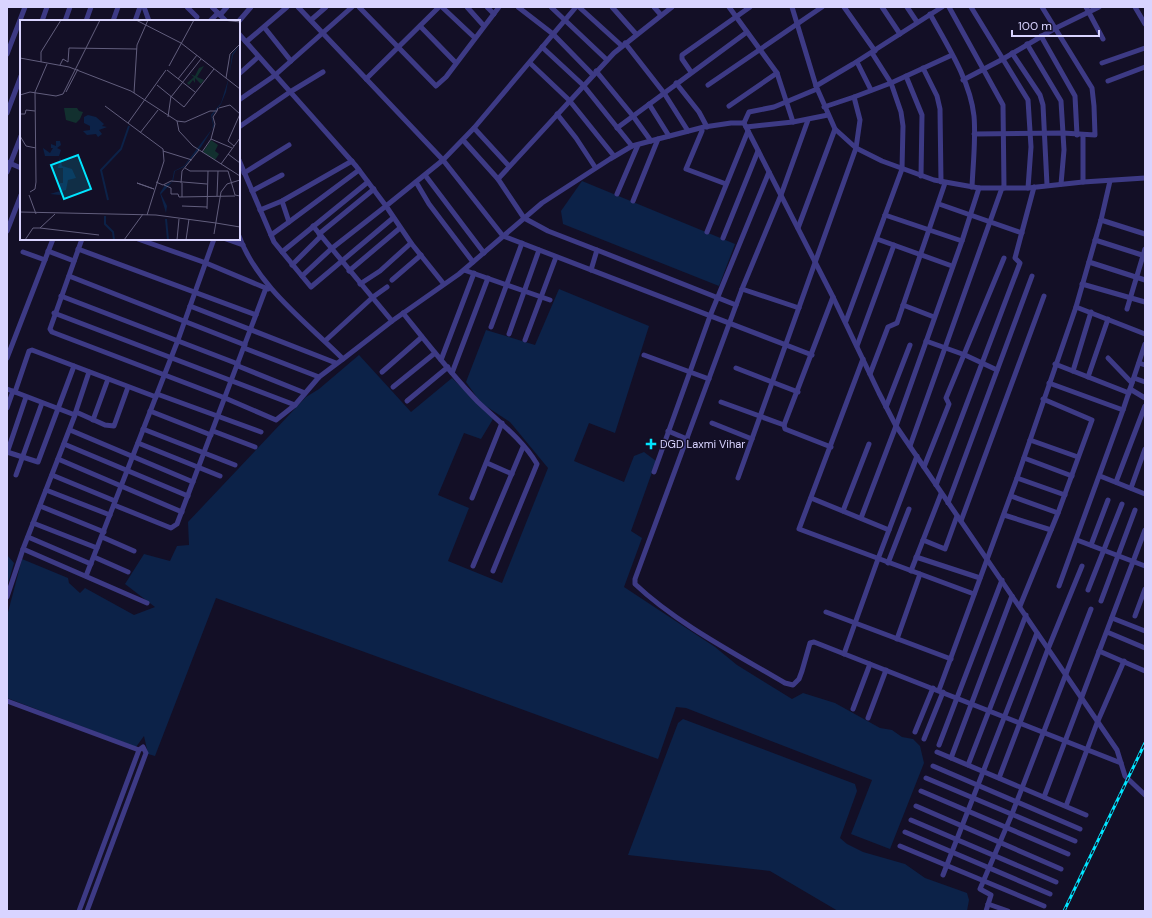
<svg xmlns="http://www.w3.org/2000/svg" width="1152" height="918" font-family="'DM Sans',sans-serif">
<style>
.water{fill:#0c2248}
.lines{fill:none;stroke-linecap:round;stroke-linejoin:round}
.street{stroke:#3d3a85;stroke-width:5}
.rail-casing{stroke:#00e5ff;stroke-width:3}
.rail{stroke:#130f26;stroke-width:1.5;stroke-dasharray:4.5;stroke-linecap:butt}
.poi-dot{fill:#00e5ff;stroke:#130f26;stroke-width:1.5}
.labels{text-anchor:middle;stroke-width:3;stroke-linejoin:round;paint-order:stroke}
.poi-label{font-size:11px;fill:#d9d4ff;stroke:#130f26;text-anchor:start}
.inset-river{fill:none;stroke:#0c2248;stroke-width:2}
.inset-road{fill:none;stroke:#625e7d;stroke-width:1}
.view{fill:#00e5ff;fill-opacity:0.15;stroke:#00e5ff;stroke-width:2}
.inset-edge{fill:none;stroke:#d9d4ff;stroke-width:2}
</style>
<rect width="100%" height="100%" fill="#130f26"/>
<!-- water -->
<g class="water">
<polygon points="582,181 735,244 719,286 563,224 561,211"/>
<polygon points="559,289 649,326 615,433 589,423 574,461 624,482 634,456 644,452 656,461 631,531 642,538 624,587 715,647 737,665 792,699 803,693 835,703 880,728 892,730 902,737 913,739 920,746 924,763 890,849 851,834 872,780 686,708 676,707 658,759 216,598 155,756 148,754 144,736 136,747 7,698 7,616 22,559 68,578 69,583 80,593 85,588 134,615 155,607 125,584 144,554 170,561 177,546 189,545 188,522 306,397 319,389 359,355 411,412 452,378 493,419 481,439 464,433 438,495 469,508 448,561 502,583 548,468 510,422 481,403 466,382 486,330 535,345"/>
<polygon points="7,555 14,563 7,587"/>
<polygon points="683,719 855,784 857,791 840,838 847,844 863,852 905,864 925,878 967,893 969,900 967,911 838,911 770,871 628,855 678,723"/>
</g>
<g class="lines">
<!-- street -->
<g class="street">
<polyline points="144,7 149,21"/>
<polyline points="187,7 197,17"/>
<polyline points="212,7 226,21"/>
<polyline points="298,7 443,160 386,206 411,243 443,283"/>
<polyline points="359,7 436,86 446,77 499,7"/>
<polyline points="442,7 475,38"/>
<polyline points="467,7 484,26"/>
<polyline points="487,7 494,14"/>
<polyline points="518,7 553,34 593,75"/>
<polyline points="551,7 607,60"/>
<polyline points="576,7 474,128 443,160 503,236 812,355"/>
<polyline points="579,7 622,46"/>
<polyline points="612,7 636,34"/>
<polyline points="654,7 661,15"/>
<polyline points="729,7 777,73 793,122"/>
<polyline points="792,7 816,86 835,129 856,148 882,161 934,180 979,188 1028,188 1083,182 1145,178"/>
<polyline points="844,7 875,51"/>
<polyline points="882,7 900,34"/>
<polyline points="907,7 917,22"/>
<polyline points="949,7 1003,105 1004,188"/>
<polyline points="971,7 1028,100 1031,147 1028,188"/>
<polyline points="1086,7 1103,39"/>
<polyline points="1135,7 1145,24"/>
<path d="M930,14C947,45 970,80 974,116C976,139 973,164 972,187"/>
<polyline points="220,15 227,7"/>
<polyline points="311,20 326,7"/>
<polyline points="42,21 47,7"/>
<polyline points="65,21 70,7"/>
<polyline points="86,21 91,7"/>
<polyline points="113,21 118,7"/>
<polyline points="135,21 140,7"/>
<polyline points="210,21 218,13"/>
<polyline points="239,21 251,7"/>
<polyline points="420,26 456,63"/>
<polyline points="264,27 291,61"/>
<polyline points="239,34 356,166 386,206 331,249 302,276"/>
<polyline points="1041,36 1075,96 1077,135"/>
<polyline points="246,42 287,7"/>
<polyline points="625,43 664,93 688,131"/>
<polyline points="1027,44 1061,101 1064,150 1061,184"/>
<polyline points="542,47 583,85 632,146"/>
<polyline points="1012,53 1040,95 1043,105 1047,185"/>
<polyline points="7,54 25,7"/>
<polyline points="857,62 871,90"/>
<polyline points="530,63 569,100 614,156"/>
<polyline points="1102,63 1145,48"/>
<polyline points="923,68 937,96 940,109 941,182"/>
<polyline points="596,71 633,116 651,141"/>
<polyline points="691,72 682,59 682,55 750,7"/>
<polyline points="239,74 258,57"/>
<polyline points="906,76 922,115 921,176"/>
<polyline points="366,79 439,7"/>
<polyline points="963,80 1003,59 1054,29 1099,7"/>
<polyline points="1108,81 1145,67"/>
<polyline points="676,83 699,112 707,127"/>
<polyline points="708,85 822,7"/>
<polyline points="816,86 853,64 942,7"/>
<polyline points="239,100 274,76 352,7"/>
<polyline points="649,104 669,136"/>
<polyline points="729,106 777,73"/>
<polyline points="824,107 854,97"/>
<polyline points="7,113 21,76"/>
<polyline points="557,114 576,138 595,167"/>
<path d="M808,120L781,195L742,289L635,579V584C676,623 736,654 785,683L793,685L799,679L802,671L810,643L814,642L1121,763"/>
<polyline points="744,123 749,112 774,107 817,89"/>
<polyline points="239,127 290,92 323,72"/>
<polyline points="746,127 793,122 828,115"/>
<polyline points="474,128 509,166"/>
<polyline points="617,128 747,32"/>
<polyline points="702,131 686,169 726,184"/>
<polyline points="974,134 1063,133 1095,135 1094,106 1092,88 1042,7"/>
<polyline points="1083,135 1083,182"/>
<polyline points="463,140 498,179"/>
<polyline points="239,160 274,242 311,287 393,218"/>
<polyline points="7,162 21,168"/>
<polyline points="7,172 21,136"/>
<polyline points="244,173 289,145"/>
<polyline points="425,175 484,253"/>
<polyline points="416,182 429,204 473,262"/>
<polyline points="252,191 282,175"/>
<polyline points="617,194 638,145"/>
<polyline points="633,201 658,139"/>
<polyline points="939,204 1022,233"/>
<polyline points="260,210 282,201 352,161"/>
<polyline points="885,215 962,241"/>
<polyline points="1101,220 1145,234"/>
<polyline points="289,222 359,170"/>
<polyline points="313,226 392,321"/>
<polyline points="798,228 835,129"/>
<polyline points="7,231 21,195"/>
<polyline points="707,232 748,131"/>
<polyline points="319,234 374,189"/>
<polyline points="271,235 289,222 282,201"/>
<path d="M239,236C258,287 305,321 343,359L392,321L459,274L542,203L610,159L632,146L658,139L704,127L731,123H744L833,297L879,393L896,426L1117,750L1125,776L1145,795"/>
<polyline points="723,238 758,151"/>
<polyline points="82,239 50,329 52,332 225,398 276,420 295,405 319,377 343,359"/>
<polyline points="138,239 206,263 268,289"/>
<polyline points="226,239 243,245"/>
<polyline points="877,239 952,266"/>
<polyline points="1095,240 1145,256"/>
<polyline points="78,249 256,315"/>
<polyline points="597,250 736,305"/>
<polyline points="48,251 74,261"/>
<polyline points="23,252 45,260"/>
<polyline points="282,252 368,182"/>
<polyline points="1089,262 1145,280"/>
<polyline points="292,265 321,236"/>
<polyline points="464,270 550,300"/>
<polyline points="591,270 597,250 548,231 524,218 498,179 614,53 672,7"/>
<polyline points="349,271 400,228"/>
<polyline points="69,276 245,345"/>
<polyline points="392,280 421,255"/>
<polyline points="360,284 380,271 411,243"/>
<polyline points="1082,284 1145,302"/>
<polyline points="742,289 799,308"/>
<polyline points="61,296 238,364"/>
<polyline points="903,305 934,317"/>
<polyline points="190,306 336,363"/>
<polyline points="1076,307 1145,334"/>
<polyline points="1127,309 1145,249"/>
<polyline points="54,313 295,405"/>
<path d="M403,313C427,343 451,374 478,402C498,421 523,440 537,464L493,571"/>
<polyline points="846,321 902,169 903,126 901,112 891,83 872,53"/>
<polyline points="491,327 522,243"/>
<polyline points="509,334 539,250"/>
<polyline points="525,340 556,257"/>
<polyline points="325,341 373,297 387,287"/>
<polyline points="926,341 965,355 997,370"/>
<polyline points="857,346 894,245"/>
<polyline points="244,348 319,377"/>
<polyline points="644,355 709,379"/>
<polyline points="7,358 53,239"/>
<polyline points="1108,358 1132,383"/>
<polyline points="863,359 799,529 974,594"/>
<polyline points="441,360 474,273"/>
<polyline points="1139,363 1145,365"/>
<polyline points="1055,364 1129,393"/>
<polyline points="238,366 305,393"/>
<polyline points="736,368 798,392"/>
<polyline points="1073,371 1091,312"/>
<polyline points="382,372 422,337"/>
<polyline points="452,373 488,278"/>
<polyline points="870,374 888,327 897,323 945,183"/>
<polyline points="1088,377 1108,319"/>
<polyline points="1134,378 1145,382"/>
<polyline points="1049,383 1123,410"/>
<polyline points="393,387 435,353"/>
<polyline points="7,389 75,415 23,549 7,597"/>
<polyline points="1130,389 1145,398"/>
<polyline points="15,392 29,351 32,350 156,397"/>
<polyline points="157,394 261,432"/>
<polyline points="407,401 448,367"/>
<polyline points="721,402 784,425 785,429 831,447"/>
<polyline points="886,407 910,345"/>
<polyline points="7,408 13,391"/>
<polyline points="150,411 211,435"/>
<polyline points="76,412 105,425 114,426 128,387"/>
<polyline points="75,414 89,372"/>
<polyline points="93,420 108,379"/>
<polyline points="712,423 752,439"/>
<polyline points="784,425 833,297"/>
<polyline points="143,429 235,465"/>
<polyline points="70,430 193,482"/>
<polyline points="213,431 255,447"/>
<polyline points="668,431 687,439"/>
<polyline points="1030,440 1078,457"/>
<polyline points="138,443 220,476"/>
<polyline points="64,444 188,496"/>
<polyline points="910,446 1002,188"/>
<polyline points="7,452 38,462 74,366"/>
<polyline points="7,453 26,397"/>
<polyline points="1024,458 1072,476"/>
<polyline points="58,459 182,512"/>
<polyline points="487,463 512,474"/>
<polyline points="924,467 949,404 946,398 1004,258"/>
<polyline points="654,472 710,316 769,172"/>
<polyline points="16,475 42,403"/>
<polyline points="52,475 115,501"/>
<polyline points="1100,476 1145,494"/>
<polyline points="738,478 856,148 860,120 854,97 891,83 952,55"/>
<polyline points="1017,478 1065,495"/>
<polyline points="1116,482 1145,406"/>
<polyline points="936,485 1020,263 1015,258 1034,187"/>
<polyline points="1131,488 1145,449"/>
<polyline points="46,490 110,515"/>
<polyline points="1011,496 1058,513"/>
<polyline points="472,498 502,423"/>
<polyline points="811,498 889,530"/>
<polyline points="948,503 1032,276"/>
<polyline points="114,505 171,528 177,524 266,288"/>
<polyline points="40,506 104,532"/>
<polyline points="843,511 869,444"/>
<polyline points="1004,515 1051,530"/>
<polyline points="861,518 896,426 962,241 979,188"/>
<polyline points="961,521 1044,296"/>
<polyline points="33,523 97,548"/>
<polyline points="28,537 91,564"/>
<polyline points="102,537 134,551"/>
<polyline points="923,540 945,549 957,516"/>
<polyline points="1077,540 1145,566"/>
<polyline points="1091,545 1108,500"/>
<polyline points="23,549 147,603"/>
<polyline points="94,557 128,572"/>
<polyline points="916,557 980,578"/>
<polyline points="888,563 909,509"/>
<polyline points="473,566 523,447"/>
<polyline points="911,571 941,494"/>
<polyline points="86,576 178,340 214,239"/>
<polyline points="1059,586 1123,410 1145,344"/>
<polyline points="1088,590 1122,504"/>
<polyline points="1101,601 1135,510"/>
<polyline points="1020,606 1058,513 1092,420 1043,399"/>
<polyline points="826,612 951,659"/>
<polyline points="1135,616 1145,589"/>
<polyline points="1112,618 1145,631"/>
<polyline points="1107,632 1145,648"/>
<polyline points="897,639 920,574"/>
<polyline points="1099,651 1145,671"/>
<polyline points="844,654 878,559 917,456"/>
<polyline points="939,690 1017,478 1076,307 1101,220 1110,181"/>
<polyline points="7,701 139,750"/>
<polyline points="853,709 870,664"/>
<polyline points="868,718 886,670"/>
<polyline points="915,732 933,688"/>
<polyline points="924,739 943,692"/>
<polyline points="939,745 1002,580"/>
<polyline points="937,752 1086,815"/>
<polyline points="951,758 1012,596"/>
<polyline points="968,765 1026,615"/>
<polyline points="933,766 1080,829"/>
<polyline points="926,778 1075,841"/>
<polyline points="999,778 1048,649 1082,566"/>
<polyline points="921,791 1068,854"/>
<polyline points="1044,797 1145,530"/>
<polyline points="916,806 1061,869"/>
<polyline points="1066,806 1097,723 1124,661"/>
<polyline points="911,820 1056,882"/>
<polyline points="905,832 1050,894"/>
<polyline points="900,846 1044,906"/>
<polyline points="943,875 1037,633"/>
<polyline points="988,904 1008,911"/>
<polyline points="79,911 139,750 143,747 146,753 87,911"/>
<polyline points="986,911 991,895 980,889 1012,814 1091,609"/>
</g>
<!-- rail casing -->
<g class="rail-casing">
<polyline id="rail" points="1064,911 1145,743"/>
</g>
<!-- rail -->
<use href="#rail" class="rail"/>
</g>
<!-- markers -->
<path class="poi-dot" d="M649 438h4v4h4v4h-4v4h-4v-4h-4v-4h4z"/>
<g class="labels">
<!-- poi labels -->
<g class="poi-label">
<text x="660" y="448">DGD Laxmi Vihar</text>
</g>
</g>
<!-- overview -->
<g transform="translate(20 20)">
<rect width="220" height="220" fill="#130f26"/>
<path d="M184,46L177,57L184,60L181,64L175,58V63L173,60L169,65L167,63L174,57L170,54L175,56L179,48ZM44,88H57L59,91L63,92L60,99L56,103L46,100ZM191,120L198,125L195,131L199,134L195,140L183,132Z" fill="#12302f"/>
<path d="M220,25L213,35L206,72L201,84L192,96L194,106L181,127L164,147L155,151L153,161L141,174L147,186L146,193L140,173L145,165L152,162L154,151L164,146L192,109L193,105L191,95L201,83L209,57L212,34ZM68,95L76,97L84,104L82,106L87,107L79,110L82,114L78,117L76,114L67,115L63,111L70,110V106L64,103V97ZM36,121H40L41,125L37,128L41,130L39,136H25L23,128L30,133L33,128H31V124L36,126ZM40,137L42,146L52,149L56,158L48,160L46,170L43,171L40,175L30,174L40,171V163H43V148H38Z" fill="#0c2248"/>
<path class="inset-river" d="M88,180L81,150L101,129L109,106M85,196V204L93,212L94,220M146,199L148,220"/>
<path class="inset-road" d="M116,0L161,23L220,69M203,0L220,2M0,38L49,47L111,71L157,101L159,111L173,126L220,156M21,42V32L41,0M40,45L43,39L48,42L49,28L117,29M149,46L174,0M147,50L175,72M206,58L210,34L220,24M158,59L177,35M137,65L164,87L194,49M46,72L58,49M114,73L117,25L128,0M0,75L10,72L36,76L43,74L80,0M151,77L181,39M85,86L143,129M199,88L210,85L220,94M0,94H5L6,90L15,91M148,97L151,76M157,101L165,102L190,91H197L198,88M108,103L146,50M120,113L138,90M0,116L6,126L16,128M191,119L212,128M214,126L208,121L220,94M143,131L172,140M182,132L191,119L195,104L193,97L197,91M208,134L220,143M201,144L220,118M165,148L170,151H208M208,151L215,175L220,176M136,162L143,165L151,161L187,164M161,163L162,151L179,130M144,165L151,168V174H158L159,177M134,169L117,163L134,169M10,172L15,169L16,162L15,72L27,44M9,175L16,194M197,176L198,151M159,177L215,176M162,177V163M162,186L187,187M187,189L188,151M0,192L136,195L196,203M127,195L144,141L143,129M196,203L220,207M20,208L79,215M194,214L201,172L207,164L220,160M5,220L13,208H20L35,194M104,220L123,194M157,220L159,199M166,220L169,199"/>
<path class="view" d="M58,135L71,169L44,179L31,145Z"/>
<rect width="220" height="220" class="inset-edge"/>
</g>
<!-- border -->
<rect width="1152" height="918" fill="none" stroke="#d9d4ff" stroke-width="16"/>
<!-- scale -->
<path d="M1012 30v6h87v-6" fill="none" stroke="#d9d4ff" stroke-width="2"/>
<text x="1018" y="30" font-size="12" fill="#d9d4ff" stroke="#130f26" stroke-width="3" paint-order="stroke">100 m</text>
</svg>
